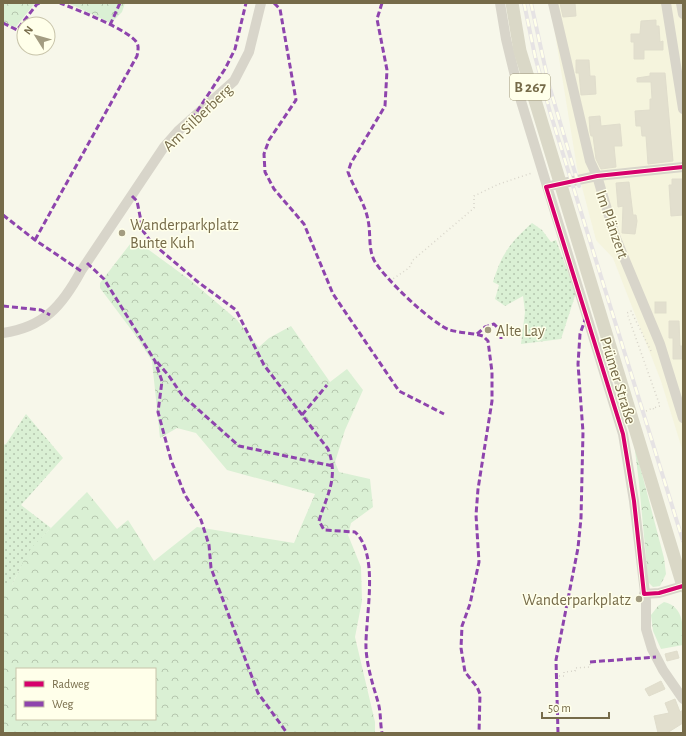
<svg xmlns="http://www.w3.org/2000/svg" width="686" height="736" font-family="'Alegreya Sans',sans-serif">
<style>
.residential{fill:#f5f4dd}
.grass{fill:url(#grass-dots)}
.forest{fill:url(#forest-crowns);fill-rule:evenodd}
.building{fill:#e2dfce;stroke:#e0ddcc}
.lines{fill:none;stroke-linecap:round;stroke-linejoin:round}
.path{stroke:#d8d5ca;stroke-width:1.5;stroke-dasharray:1 3;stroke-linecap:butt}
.minor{stroke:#d8d5ca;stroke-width:10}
.major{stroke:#dad8c7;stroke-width:13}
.rail-casing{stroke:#e6e3e4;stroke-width:4}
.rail{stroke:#ffffea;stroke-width:2.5;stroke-dasharray:8;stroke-linecap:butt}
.quiet{stroke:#8e44ad;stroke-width:3;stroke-dasharray:6 3;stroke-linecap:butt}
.cycleway-casing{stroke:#ffffea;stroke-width:6}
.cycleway{stroke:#d6006c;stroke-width:4}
.poi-dot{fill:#a39c81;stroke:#ffffea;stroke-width:1.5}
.labels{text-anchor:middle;stroke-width:3;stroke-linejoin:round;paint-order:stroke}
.shield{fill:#ffffea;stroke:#9f9779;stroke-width:1}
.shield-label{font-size:15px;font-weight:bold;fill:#766b49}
.street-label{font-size:16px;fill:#766b49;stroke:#ffffea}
.poi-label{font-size:16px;fill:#766b49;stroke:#ffffea;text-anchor:start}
</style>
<defs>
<pattern id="grass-dots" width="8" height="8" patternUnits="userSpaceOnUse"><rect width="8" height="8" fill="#daf0d4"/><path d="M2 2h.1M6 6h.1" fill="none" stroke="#b5c6ae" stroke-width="1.8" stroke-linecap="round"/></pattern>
<pattern id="forest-crowns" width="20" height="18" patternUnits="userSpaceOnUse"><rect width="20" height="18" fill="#daf0d4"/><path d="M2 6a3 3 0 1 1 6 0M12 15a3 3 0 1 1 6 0" fill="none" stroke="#b5c6ae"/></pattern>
</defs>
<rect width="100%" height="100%" fill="#f7f7ea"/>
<!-- residential -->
<polygon class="residential" points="550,3 683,3 683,452 661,381 613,258 596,240 577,168"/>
<!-- grass -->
<g class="grass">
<path d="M532,223L542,230L551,242L556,240L576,293L561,339L521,344L525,312L523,296L505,306L495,299L499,285L493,282C502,253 510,243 532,223Z"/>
<path d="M26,414L63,458L21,505L51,528C31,548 24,560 12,585H3V445L6,444Z"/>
</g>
<!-- forest -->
<g class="forest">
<polygon points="3,3 35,3 15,28 3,23"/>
<polygon points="68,3 125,3 122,12 111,23"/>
<path d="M134,239L190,280L236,319L259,347L269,338L291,326L330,382L347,369L363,390L345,430L335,462L339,472L370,479L373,507L351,523L348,535L361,567L362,601L355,637L375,722V733H3V585H12L25,558L32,547L87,492L117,529L128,520L154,561L197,527L294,543L315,494L227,470L196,433L177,428L160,438L152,361L136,336L100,288V283ZM17,669H155V719H17Z"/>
<polygon points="634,443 664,558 666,574 660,586 653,587 649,583 648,579 639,483"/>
<path d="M664,602C685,607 683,628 683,645L661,649L653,631L651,615L658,606Z"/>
</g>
<!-- building -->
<g class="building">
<polygon points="560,3 575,3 576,16 563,17"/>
<polygon points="656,20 656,26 659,26 660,42 663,41 663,50 644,50 644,59 634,59 634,42 631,42 631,34 640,34 641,21"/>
<polygon points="576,60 589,60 590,76 595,76 596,94 581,95 579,73 576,73"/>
<polygon points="650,73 665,73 673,161 648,164 646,136 642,136 641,126 636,126 635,111 650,110 650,99 652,99 651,82 637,82 637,78 650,76"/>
<polygon points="600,116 601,126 620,124 622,146 614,146 616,167 601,169 596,159 593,136 591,136 590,132 589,117"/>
<polygon points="672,179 683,179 683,215 671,216 669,185 672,185"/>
<polygon points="629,182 633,215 636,215 637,221 635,234 622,233 623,206 618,207 616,183"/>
<rect x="655" y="302" width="11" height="11"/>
<polygon points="669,321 679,321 680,346 683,346 683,359 673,359 673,338 669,338"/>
<polygon points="677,651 679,658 667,661 665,654"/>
<polygon points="661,681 665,689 649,696 645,689"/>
<polygon points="675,699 680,712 683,710 683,723 667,733 658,733 654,716 669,713 665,703"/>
</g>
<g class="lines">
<!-- path -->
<g class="path">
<polyline points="390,281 409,268 413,260 474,208 474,196 499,184 532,173"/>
<polyline points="651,351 631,311 627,313 660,406 653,408"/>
<polyline points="646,411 653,408 654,410"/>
<polyline points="559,680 559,676 564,676 564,672 575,671 575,668 590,667 590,662"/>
</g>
<!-- minor -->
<g class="minor">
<polyline points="500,3 506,39 521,101 623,434 634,501 646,601 646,629 652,649 663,670 683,699"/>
<polyline points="553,3 590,161 597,176 615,236 660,344 683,418"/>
<polyline points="666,3 683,109"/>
<polyline points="681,3 683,14"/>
<polyline points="554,185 597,176 683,167"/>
<path d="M3,333C44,327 62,306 81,271L164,147L178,131L234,81L249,52L261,3"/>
<polyline points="644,594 659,593 683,586"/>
</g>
<!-- major -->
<polyline class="major" points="512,3 520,51 683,586"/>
<!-- rail casing -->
<g class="rail-casing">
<g id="rail">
<polyline points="524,3 535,56 550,112 683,541"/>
<polyline points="531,3 549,85 579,186"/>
</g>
</g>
<!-- rail -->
<use href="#rail" class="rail"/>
<!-- quiet -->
<g class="quiet">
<polyline points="274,3 280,9 296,100 269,140 264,154 265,172 274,189 304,224 333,294 399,391 444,414"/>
<path d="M382,3L377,19L387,70L385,106L351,163L348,172C354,189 365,203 368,220C371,233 368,248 374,260C383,277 432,324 450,330C461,333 473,333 483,336L488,341L492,372V401L478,489L476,515L479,562L470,604L462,626L461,648L465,672L477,687L480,694L479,733"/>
<polyline points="3,23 17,30 37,4 41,3"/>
<polyline points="110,25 120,3"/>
<polyline points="192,119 225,69 235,49 246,3"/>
<path d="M132,196L137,201L143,231L152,243L198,282L236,310L264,365L328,449C339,478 327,494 319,521L324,530L355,532C380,555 365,618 366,648C367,667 373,685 378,702C381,712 380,723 382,733"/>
<polyline points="3,215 35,240 81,271"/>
<path d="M35,240L137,56C138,51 139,47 137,43C130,30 75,9 60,3"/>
<polyline points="87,263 104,279 155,361 162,381 158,412 171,460 185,495 201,520 209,545 211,568 258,693 287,733"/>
<polyline points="3,306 41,310 50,315"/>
<polyline points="477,334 485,327 494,324 501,331 501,339"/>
<polyline points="157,362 169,376 182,395 239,446 333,466"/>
<polyline points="302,415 327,385"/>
<polyline points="590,662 656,657"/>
<polyline points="558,733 556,660 578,548 581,518 583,432 578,364 580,334 586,317"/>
</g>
<!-- cycleway casing -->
<g class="cycleway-casing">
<polyline id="cycleway" points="683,586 659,593 644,594 634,501 623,434 546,187 597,176 683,167"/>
</g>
<!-- cycleway -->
<use href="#cycleway" class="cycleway"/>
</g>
<!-- markers -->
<g class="poi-dot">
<circle cx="122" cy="233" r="4"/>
<circle cx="488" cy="330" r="4"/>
<circle cx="639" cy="599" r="4"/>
</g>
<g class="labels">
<!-- shield labels -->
<rect class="shield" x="510" y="74" width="40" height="26" rx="3"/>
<g class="shield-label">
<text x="530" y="92">B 267</text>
</g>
<!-- street labels -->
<g class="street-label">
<text transform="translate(197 117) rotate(-44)" y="6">Am Silberberg</text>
<text transform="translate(613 224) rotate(71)" y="6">Im Plänzert</text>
<text transform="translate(619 380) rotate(73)" y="6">Prümer Straße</text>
</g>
<!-- poi labels -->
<g class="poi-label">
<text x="130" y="230">Wanderparkplatz<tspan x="130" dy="18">Bunte Kuh</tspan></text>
<text x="496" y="336">Alte Lay</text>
<text x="631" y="605" text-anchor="end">Wanderparkplatz</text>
</g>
</g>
<!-- border -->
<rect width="686" height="736" fill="none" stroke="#766b49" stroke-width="8"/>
<!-- legend -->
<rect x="16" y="668" width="140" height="52" fill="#ffffea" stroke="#c8c4aa"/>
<rect x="24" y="681" width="20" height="6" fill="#d6006c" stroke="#c8c4aa"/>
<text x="52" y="688" font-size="12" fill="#766b49">Radweg</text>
<rect x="24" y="701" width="20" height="6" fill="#8e44ad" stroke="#c8c4aa"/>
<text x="52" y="708" font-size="12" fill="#766b49">Weg</text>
<!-- north arrow -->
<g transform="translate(36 36) rotate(307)"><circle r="19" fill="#ffffea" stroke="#c8c4aa"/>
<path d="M0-3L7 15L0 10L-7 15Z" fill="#a39c81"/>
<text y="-6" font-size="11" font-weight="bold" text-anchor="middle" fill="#766b49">N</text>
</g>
<!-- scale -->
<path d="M542 712v6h67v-6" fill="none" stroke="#766b49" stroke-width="2"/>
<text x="548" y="712" font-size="12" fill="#766b49" stroke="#ffffea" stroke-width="3" paint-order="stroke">50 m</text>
</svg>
